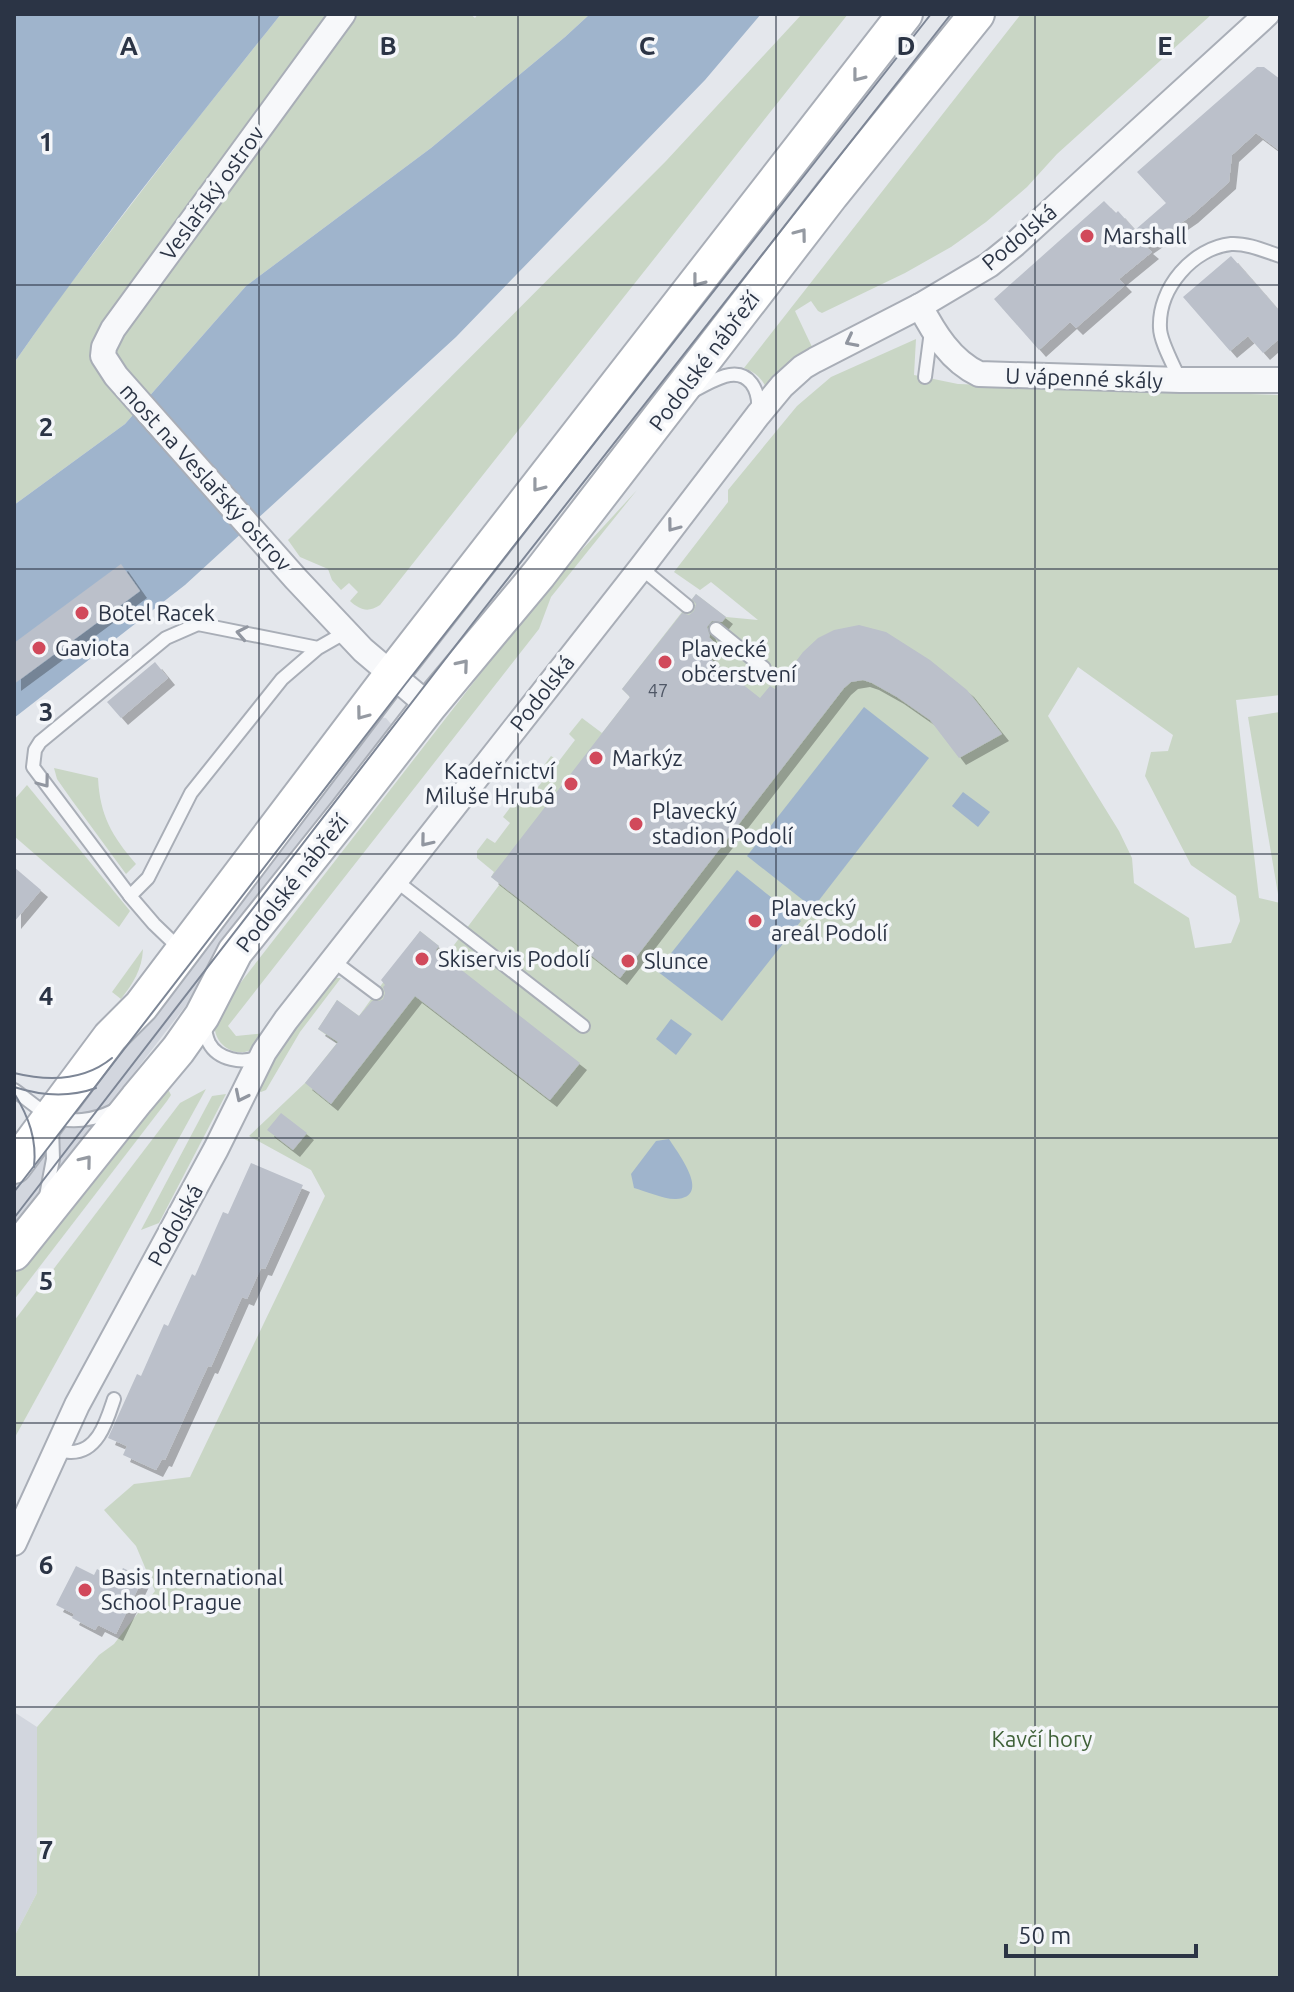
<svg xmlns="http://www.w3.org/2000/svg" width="1294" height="1992" font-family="Ubuntu,sans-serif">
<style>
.built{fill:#d2d6de}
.green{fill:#c9d6c5;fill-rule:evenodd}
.water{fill:#9fb4cc}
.building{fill:#bbc0ca;filter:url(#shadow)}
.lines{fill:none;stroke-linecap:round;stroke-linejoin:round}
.service-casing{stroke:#a9aeb7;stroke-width:16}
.minor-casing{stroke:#a9aeb7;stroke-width:28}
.secondary-casing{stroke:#a9aeb7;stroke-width:38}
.service{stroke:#f7f8fa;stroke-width:12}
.minor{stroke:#f7f8fa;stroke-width:24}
.secondary{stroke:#fff;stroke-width:34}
.tram{stroke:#7d8696;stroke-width:2}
.oneway{stroke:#959aa2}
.oneway2{stroke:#9196a0}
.grid{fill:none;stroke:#2b3445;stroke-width:2;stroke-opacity:0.55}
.poi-dot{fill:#d1495b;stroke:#f4f6f9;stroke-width:3}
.labels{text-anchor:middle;stroke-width:7;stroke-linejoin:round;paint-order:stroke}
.number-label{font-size:18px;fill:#4f5766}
.street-label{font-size:22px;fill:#2b3445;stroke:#f4f6f9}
.poi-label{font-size:22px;fill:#2b3445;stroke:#f4f6f9;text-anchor:start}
.park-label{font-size:22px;fill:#3f6138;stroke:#f4f6f9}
.grid-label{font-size:26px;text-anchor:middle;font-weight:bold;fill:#2b3445;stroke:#f4f6f9;stroke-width:7;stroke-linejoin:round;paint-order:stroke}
</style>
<defs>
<filter id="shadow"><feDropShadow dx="7" dy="7" stdDeviation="0" flood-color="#0004"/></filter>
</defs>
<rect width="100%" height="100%" fill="#e4e7ec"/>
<!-- built -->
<g class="built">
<polygon points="377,717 386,718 391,724 393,729 330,818 14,1229 14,1181"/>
<polygon points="14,1712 37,1727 37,1893 14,1937"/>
</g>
<!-- green -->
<g class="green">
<polygon points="281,14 470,14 475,18 478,14 590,14 565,37 431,148 246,286 125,424 14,505 14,363 61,296 190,128"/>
<path d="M802,14H848L380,605C368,613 360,610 350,601L358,592L349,583L341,590L332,580L328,569L300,557L288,540L666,161Z"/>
<path d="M1021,14H1212L1057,154L1027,187L986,222L951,247L905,273L822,313L818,311L811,301L795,311L813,349L768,391C762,379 757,373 744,368Z"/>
<path d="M916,339L914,375L958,384L1280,395V695L1236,700L1259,898L1280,903V1978H14V1937L37,1893V1727L99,1655L114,1644L155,1591L136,1546L104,1510L134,1484L190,1477L325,1196L311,1170L249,1136L305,1083L337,1043L318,1029L337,1000L359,1016L420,931L439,946L437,951L445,957L500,884L491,877L494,872L477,858V851L487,838L495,843L510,823L503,817L518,797L526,802L542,782L536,776L551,756L559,761L575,740L569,734L582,718L602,733L630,697L622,689L696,594L726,617L758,620L711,582L700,590L674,572L728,502V490L797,406L831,377ZM1078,667L1173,735L1168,751L1151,752L1145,776L1191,865L1236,896L1240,921L1231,943L1195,948L1189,918L1134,883L1132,858L1119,831L1048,716Z"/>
<path d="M637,490L551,597L539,629L228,1026L236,1036L266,1033C264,1037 262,1041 259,1044C239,1065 205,1043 217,1013L546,589Z"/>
<polygon points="1280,712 1280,893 1278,894 1248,717"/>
<path d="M54,768L98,778C100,816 112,836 136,864L126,874L71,799L57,779Z"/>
<polygon points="27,785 130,911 119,927 14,836 14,800"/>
<path d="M143,949C142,970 133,983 121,999L112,992Z"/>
<polygon points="335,978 341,978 300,1032 266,1090 261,1092 254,1090 278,1046 329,979"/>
<polygon points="161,1084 168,1089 171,1095 167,1101 14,1300 14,1275"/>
<polygon points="206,1089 14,1439 14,1321 180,1103"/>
<polygon points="226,1094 159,1223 141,1230 212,1096"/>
</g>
<!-- water -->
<g class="water">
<path d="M14,14H281C190,128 98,242 14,363Z"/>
<polygon points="590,14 761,14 705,80 456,337 185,585 14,718 14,505 125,424 246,286 431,148 565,37"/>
<polygon points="864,707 929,758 813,908 747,856"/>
<polygon points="963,792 990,812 978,827 952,806"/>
<polygon points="737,870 801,921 722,1021 657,971"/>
<polygon points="671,1019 692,1034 676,1055 656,1039"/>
<path d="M669,1139C677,1152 713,1197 676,1199C666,1200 645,1191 634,1188L631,1174L656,1141Z"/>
</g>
<!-- building -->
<g class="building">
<polygon points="1257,67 1264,67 1280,79 1280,151 1256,133 1232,155 1229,182 1191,216 1146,247 1152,252 1119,279 1125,285 1100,307 1076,328 1070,322 1039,350 994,299 1104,201 1116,213 1118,211 1135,230 1166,203 1137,172"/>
<polygon points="1231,256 1280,312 1280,338 1263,353 1248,336 1230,351 1183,297"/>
<polygon points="121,564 140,591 14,684 14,643"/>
<polygon points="696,594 726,617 722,622 712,621 707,627 710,636 709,637 717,645 708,657 760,698 770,686 775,689 803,652 818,638 834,630 859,625 886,632 930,660 967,690 1002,734 959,758 930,720 897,697 872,683 863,680 851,682 844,688 620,978 491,877 630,697 622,689 682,613 689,615 694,611 696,604 692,599"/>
<polygon points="155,662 168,678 121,718 107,702"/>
<polygon points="14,867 41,890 14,922"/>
<polygon points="420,931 439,946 436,950 580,1063 550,1100 415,996 331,1104 305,1083 338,1042 318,1029 337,1000 359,1016 372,1001 379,1001 383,999 385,993 383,987 385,985 381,980"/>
<polygon points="281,1113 307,1133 293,1150 267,1130"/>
<polygon points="251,1163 303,1185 265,1269 261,1268 247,1299 242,1297 211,1367 208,1366 165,1460 162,1459 156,1470 123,1455 127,1446 108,1438 137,1374 141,1376 164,1324 168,1326 192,1274 195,1276 223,1212 228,1214"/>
<polygon points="76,1566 94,1575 97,1569 117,1579 123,1568 143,1578 116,1634 98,1625 95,1630 72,1618 74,1614 56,1605"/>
</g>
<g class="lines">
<!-- service casing -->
<g class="service-casing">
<g id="service">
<polyline points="925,377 931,331"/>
<path d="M1180,380C1174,366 1160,341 1160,328C1158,288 1193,248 1231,244C1247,243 1265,251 1280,256"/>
<path d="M695,390C704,385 715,379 725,376C750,369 760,391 758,412"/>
<polyline points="641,568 687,606"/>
<polyline points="716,629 764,668"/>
<polyline points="318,648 198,624 166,638 40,742 35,750 33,767 130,896 148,878 191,793 282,679 318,648 346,632"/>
<polyline points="395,880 583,1026"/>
<polyline points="130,896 154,924 180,949"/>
<polyline points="332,960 376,993"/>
<path d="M204,1023C205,1030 206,1037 209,1043C218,1060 243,1064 258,1057"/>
<path d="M14,1090C26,1098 38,1110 51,1116C70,1124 95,1120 113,1111"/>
<polyline points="46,1196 53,1159 52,1127"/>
<path d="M57,1449C61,1450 66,1452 70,1452C98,1453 107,1420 114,1399"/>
</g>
</g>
<!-- minor casing -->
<g class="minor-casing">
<g id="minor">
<polyline points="343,14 113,329 104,347 103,356 116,376 296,579 346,632 363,650 429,706"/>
<path d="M920,306C934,333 951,361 979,374L1180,380H1280"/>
<polyline points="14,1543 77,1405 216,1149 264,1052 286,1020 641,568 758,415 782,386 803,367 815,360 920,306 989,265 1015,244 1267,14"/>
</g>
</g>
<!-- secondary casing -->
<g class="secondary-casing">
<g id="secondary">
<polyline points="14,1166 110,1037 141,1006 392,674 905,14"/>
<polyline points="14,1253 137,1099 178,1050 202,1016 235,952 346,813 429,706 539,574 831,195 977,14"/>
</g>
</g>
<!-- service -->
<use href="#service" class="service"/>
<!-- minor -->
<use href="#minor" class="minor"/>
<!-- secondary -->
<use href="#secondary" class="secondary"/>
<!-- tram -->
<g class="tram">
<path d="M14,1073C47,1081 84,1081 112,1058"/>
<path d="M14,1087C42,1096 68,1098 96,1088"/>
<path d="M14,1093C29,1117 37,1140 34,1167"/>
<polyline points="14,1192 404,686 931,14"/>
<polyline points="14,1218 480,614 951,14"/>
</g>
</g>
<!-- one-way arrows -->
<defs><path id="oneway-chevron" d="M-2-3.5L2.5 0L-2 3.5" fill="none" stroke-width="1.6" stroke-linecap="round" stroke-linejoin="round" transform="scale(2)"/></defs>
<g class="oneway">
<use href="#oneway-chevron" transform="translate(858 76) rotate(128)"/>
<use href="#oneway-chevron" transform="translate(801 234) rotate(-53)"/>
<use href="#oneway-chevron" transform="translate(698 281) rotate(128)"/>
<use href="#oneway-chevron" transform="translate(538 486) rotate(128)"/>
<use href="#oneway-chevron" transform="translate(463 665) rotate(-50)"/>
<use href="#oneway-chevron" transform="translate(362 714) rotate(127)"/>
<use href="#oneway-chevron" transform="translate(86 1161) rotate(-51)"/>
</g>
<g class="oneway2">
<use href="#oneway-chevron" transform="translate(851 341) rotate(153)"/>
<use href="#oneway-chevron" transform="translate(673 526) rotate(127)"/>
<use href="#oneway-chevron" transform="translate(242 633) rotate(-169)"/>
<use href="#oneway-chevron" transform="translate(44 782) rotate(53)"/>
<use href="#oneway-chevron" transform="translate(426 841) rotate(129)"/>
<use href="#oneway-chevron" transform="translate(241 1096) rotate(116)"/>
</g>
<!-- grid -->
<path class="grid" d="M259,14V1978M518,14V1978M776,14V1978M1035,14V1978M14,285H1280M14,569H1280M14,854H1280M14,1138H1280M14,1423H1280M14,1707H1280"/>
<!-- markers -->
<g class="poi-dot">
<circle cx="1087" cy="236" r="8"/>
<circle cx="82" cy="613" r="8"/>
<circle cx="39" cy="648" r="8"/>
<circle cx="665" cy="662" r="8"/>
<circle cx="596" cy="758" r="8"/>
<circle cx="571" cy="784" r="8"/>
<circle cx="636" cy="824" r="8"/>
<circle cx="755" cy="921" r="8"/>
<circle cx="422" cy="959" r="8"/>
<circle cx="628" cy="961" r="8"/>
<circle cx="85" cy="1590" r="8"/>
</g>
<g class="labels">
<!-- number labels -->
<g class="number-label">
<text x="658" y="697">47</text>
</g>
<!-- street labels -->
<g class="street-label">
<text transform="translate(212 193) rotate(-54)" y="8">Veslařský ostrov</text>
<text transform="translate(1019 237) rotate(-40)" y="8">Podolská</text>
<text transform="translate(704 361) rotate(-53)" y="8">Podolské nábřeží</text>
<text transform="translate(1084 378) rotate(2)" y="8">U vápenné skály</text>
<text transform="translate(206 477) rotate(48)" y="8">most na Veslařský ostrov</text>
<text transform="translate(542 693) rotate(-52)" y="8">Podolská</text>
<text transform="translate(292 883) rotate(-52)" y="8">Podolské nábřeží</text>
<text transform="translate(175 1225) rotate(-61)" y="8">Podolská</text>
</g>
<!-- poi labels -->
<g class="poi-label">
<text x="1103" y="244">Marshall</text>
<text x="98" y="621">Botel Racek</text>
<text x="55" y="656">Gaviota</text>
<text x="681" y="657">Plavecké<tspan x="681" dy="25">občerstvení</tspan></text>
<text x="612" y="766">Markýz</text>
<text x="555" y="779" text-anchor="end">Kadeřnictví<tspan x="555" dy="25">Miluše Hrubá</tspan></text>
<text x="652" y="819">Plavecký<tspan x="652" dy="25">stadion Podolí</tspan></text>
<text x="771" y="916">Plavecký<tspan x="771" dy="25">areál Podolí</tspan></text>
<text x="438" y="967">Skiservis Podolí</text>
<text x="644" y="969">Slunce</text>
<text x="101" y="1585">Basis International<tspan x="101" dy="25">School Prague</tspan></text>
</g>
<!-- park labels -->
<g class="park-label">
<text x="1042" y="1747">Kavčí hory</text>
</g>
</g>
<g class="grid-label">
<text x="129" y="55">A</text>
<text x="388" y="55">B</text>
<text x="647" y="55">C</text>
<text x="906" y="55">D</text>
<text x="1165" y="55">E</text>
<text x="46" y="151">1</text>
<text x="46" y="436">2</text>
<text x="46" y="721">3</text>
<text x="46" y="1005">4</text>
<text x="46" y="1290">5</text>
<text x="46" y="1574">6</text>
<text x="46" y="1859">7</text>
</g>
<!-- border -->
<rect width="1294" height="1992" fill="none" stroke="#2b3445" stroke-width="32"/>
<!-- scale -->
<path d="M1006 1944v12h190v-12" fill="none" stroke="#2b3445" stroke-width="4"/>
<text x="1018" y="1944" font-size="24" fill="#2b3445" stroke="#f4f6f9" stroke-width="6" paint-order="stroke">50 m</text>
</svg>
